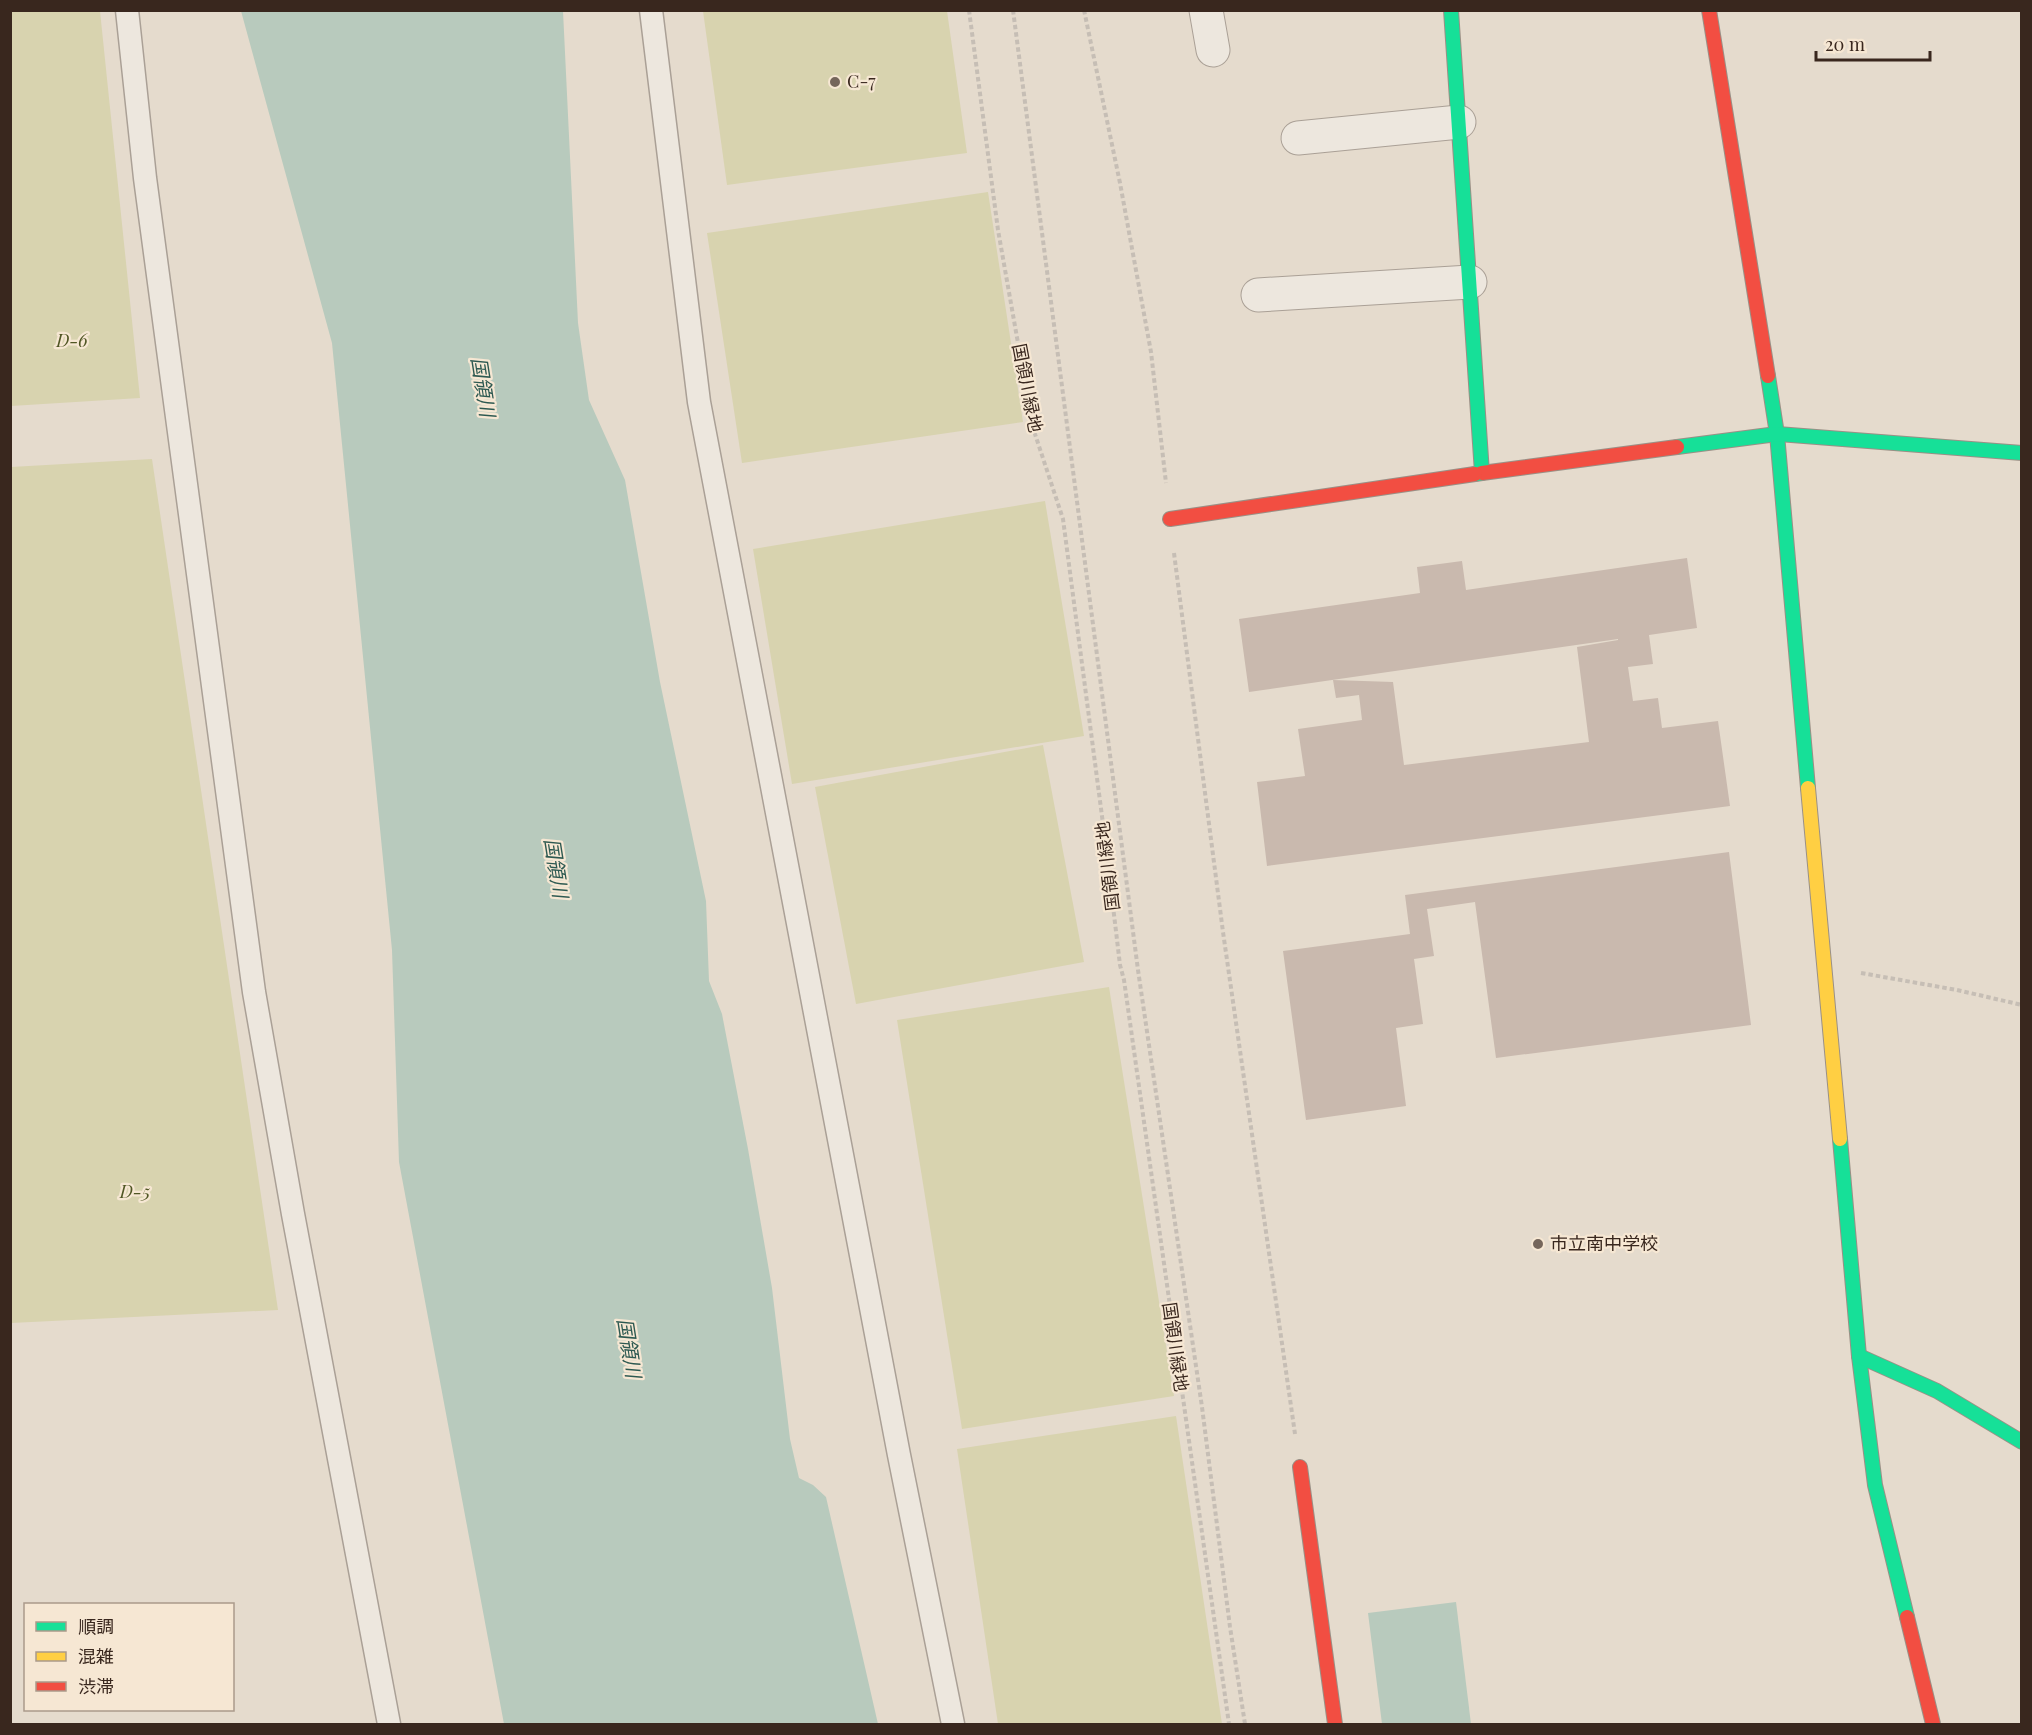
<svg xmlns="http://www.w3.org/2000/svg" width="2032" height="1735" font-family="'Playfair Display','Noto Sans JP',serif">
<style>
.green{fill:#d8d3af}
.water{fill:#b8cabd}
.building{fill:#c9b9ae}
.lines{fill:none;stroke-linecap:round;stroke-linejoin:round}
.lane-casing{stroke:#aaa096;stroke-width:25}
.street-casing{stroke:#aaa096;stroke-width:35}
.fast-casing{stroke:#9a9086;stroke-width:16}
.slow-casing{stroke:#9a9086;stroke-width:16}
.jam-casing{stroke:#9a9086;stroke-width:16}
.path{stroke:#c6beb5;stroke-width:4;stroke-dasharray:4.5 3;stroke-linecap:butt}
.lane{stroke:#ede7de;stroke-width:22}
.street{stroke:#ede7de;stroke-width:33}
.fast{stroke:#16e098;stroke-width:14}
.slow{stroke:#ffcf43;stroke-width:14}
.jam{stroke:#f24e42;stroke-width:14}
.poi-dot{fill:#75665b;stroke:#f6e7d3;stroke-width:2}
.labels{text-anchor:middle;stroke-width:4.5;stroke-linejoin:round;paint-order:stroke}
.poi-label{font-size:18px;fill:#39271e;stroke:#f6e7d3;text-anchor:start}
.park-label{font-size:18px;font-style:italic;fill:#505624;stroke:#f6e7d3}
.street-label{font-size:18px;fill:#39271e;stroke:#f6e7d3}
.water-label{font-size:20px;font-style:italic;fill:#2d5951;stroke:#f6e7d3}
</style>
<rect width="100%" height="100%" fill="#e5dbcd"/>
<!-- green -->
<g class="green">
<polygon points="11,10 100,11 140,398 11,406"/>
<polygon points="703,11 947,11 967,153 727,185"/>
<polygon points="988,192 1023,422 742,463 707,233"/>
<polygon points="152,459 278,1310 11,1323 11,467"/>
<polygon points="1045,501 1084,736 792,784 753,549"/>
<polygon points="1043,745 1084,962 856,1004 815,787"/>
<polygon points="1109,987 1174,1396 962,1429 897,1020"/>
<polygon points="1176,1416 1222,1724 998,1724 957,1449"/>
</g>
<!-- water -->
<g class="water">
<polygon points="241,11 563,11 578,323 589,400 625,480 660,682 706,901 709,981 722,1014 748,1149 772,1288 790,1439 799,1478 813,1485 826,1497 878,1724 504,1724 399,1162 392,950 332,343"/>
<polygon points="1456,1602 1471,1724 1382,1724 1368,1613"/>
</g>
<!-- building -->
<g class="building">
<polygon points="1687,558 1697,628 1649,635 1653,664 1628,667 1633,701 1658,698 1662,728 1718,721 1730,806 1267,866 1257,782 1305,776 1298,729 1362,720 1359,695 1336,698 1333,680 1393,682 1404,765 1589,742 1577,647 1618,640 1618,639 1332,680 1249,692 1239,619 1420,593 1417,567 1462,561 1466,590"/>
<polygon points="1729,852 1751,1025 1496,1058 1475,902 1427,909 1434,956 1414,959 1423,1024 1396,1028 1406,1106 1306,1120 1283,951 1410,934 1405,895"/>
</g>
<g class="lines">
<!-- lane casing -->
<g class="lane-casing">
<g id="lane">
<polyline points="127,10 145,178 254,992 293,1214 389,1724"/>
<polyline points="651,10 699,402 899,1455 953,1724"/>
</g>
</g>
<!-- street casing -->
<g class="street-casing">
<g id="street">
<polyline points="1206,10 1213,50"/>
<polyline points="1298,138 1459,122"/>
<polyline points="1258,295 1470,282"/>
</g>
</g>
<!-- fast casing -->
<g class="fast-casing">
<g id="fast">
<polyline points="1451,10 1482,473 1475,474"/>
<polyline points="1768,376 1777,434 1808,788"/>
<polyline points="1677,447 1777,434 2022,453"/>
<polyline points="1840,1139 1859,1356 1875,1485 1907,1617"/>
<polyline points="1859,1356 1937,1391 2022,1442"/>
</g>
</g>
<!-- slow casing -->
<g class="slow-casing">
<polyline id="slow" points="1808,788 1840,1139"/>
</g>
<!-- jam casing -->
<g class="jam-casing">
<g id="jam">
<polyline points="1709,10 1768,376"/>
<polyline points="1482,473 1677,447"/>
<polyline points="1170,519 1475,474"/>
<polyline points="1300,1467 1335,1724"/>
<polyline points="1907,1617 1933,1724"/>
</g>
</g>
<!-- path -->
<g class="path">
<polyline points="969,10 998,230 1033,428 1063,519 1105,839 1120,965 1124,980 1229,1724"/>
<polyline points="1013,10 1138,970 1202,1407 1230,1627 1245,1724"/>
<polyline points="1084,10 1120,183 1151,352 1166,483"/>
<polyline points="1174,553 1223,932 1295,1434"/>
<polyline points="1861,973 1957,990 2022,1005"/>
</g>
<!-- lane -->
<use href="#lane" class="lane"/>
<!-- street -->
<use href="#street" class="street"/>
<!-- fast -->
<use href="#fast" class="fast"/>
<!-- slow -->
<use href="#slow" class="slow"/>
<!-- jam -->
<use href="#jam" class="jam"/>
</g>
<!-- markers -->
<g class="poi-dot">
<circle cx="835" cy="82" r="6"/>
<circle cx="1538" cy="1244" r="6"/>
</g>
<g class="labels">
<!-- poi labels -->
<g class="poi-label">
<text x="847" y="88">C-7</text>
<text x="1550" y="1250">市立南中学校</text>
</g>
<!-- park labels -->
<g class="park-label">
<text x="72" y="347">D-6</text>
<text x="135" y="1198">D-5</text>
</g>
<!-- street labels -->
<g class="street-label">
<text transform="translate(1027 388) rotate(79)" y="6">国領川緑地</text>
<text transform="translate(1108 866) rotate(-97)" y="6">国領川緑地</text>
<text transform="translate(1175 1347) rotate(82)" y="6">国領川緑地</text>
</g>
<!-- water labels -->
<g class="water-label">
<text transform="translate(483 387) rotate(81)" y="7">国領川</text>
<text transform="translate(556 868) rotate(81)" y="7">国領川</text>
<text transform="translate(629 1348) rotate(81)" y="7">国領川</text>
</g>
</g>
<!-- border -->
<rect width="2032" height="1735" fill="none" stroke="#39271e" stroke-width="24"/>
<!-- legend -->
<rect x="24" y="1603" width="210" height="108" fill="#f6e7d3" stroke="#aa9a8b" stroke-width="1.5"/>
<rect x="36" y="1622" width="30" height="9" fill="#16e098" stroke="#aa9a8b" stroke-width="1.5"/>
<text x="78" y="1633" font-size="18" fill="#39271e">順調</text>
<rect x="36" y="1652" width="30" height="9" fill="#ffcf43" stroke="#aa9a8b" stroke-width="1.5"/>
<text x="78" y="1663" font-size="18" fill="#39271e">混雑</text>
<rect x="36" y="1682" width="30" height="9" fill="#f24e42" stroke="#aa9a8b" stroke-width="1.5"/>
<text x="78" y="1693" font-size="18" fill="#39271e">渋滞</text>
<!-- scale -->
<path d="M1816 51v9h114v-9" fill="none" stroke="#39271e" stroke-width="3"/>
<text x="1825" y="51" font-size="18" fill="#39271e" stroke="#f6e7d3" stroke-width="4.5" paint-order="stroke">20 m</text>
</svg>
